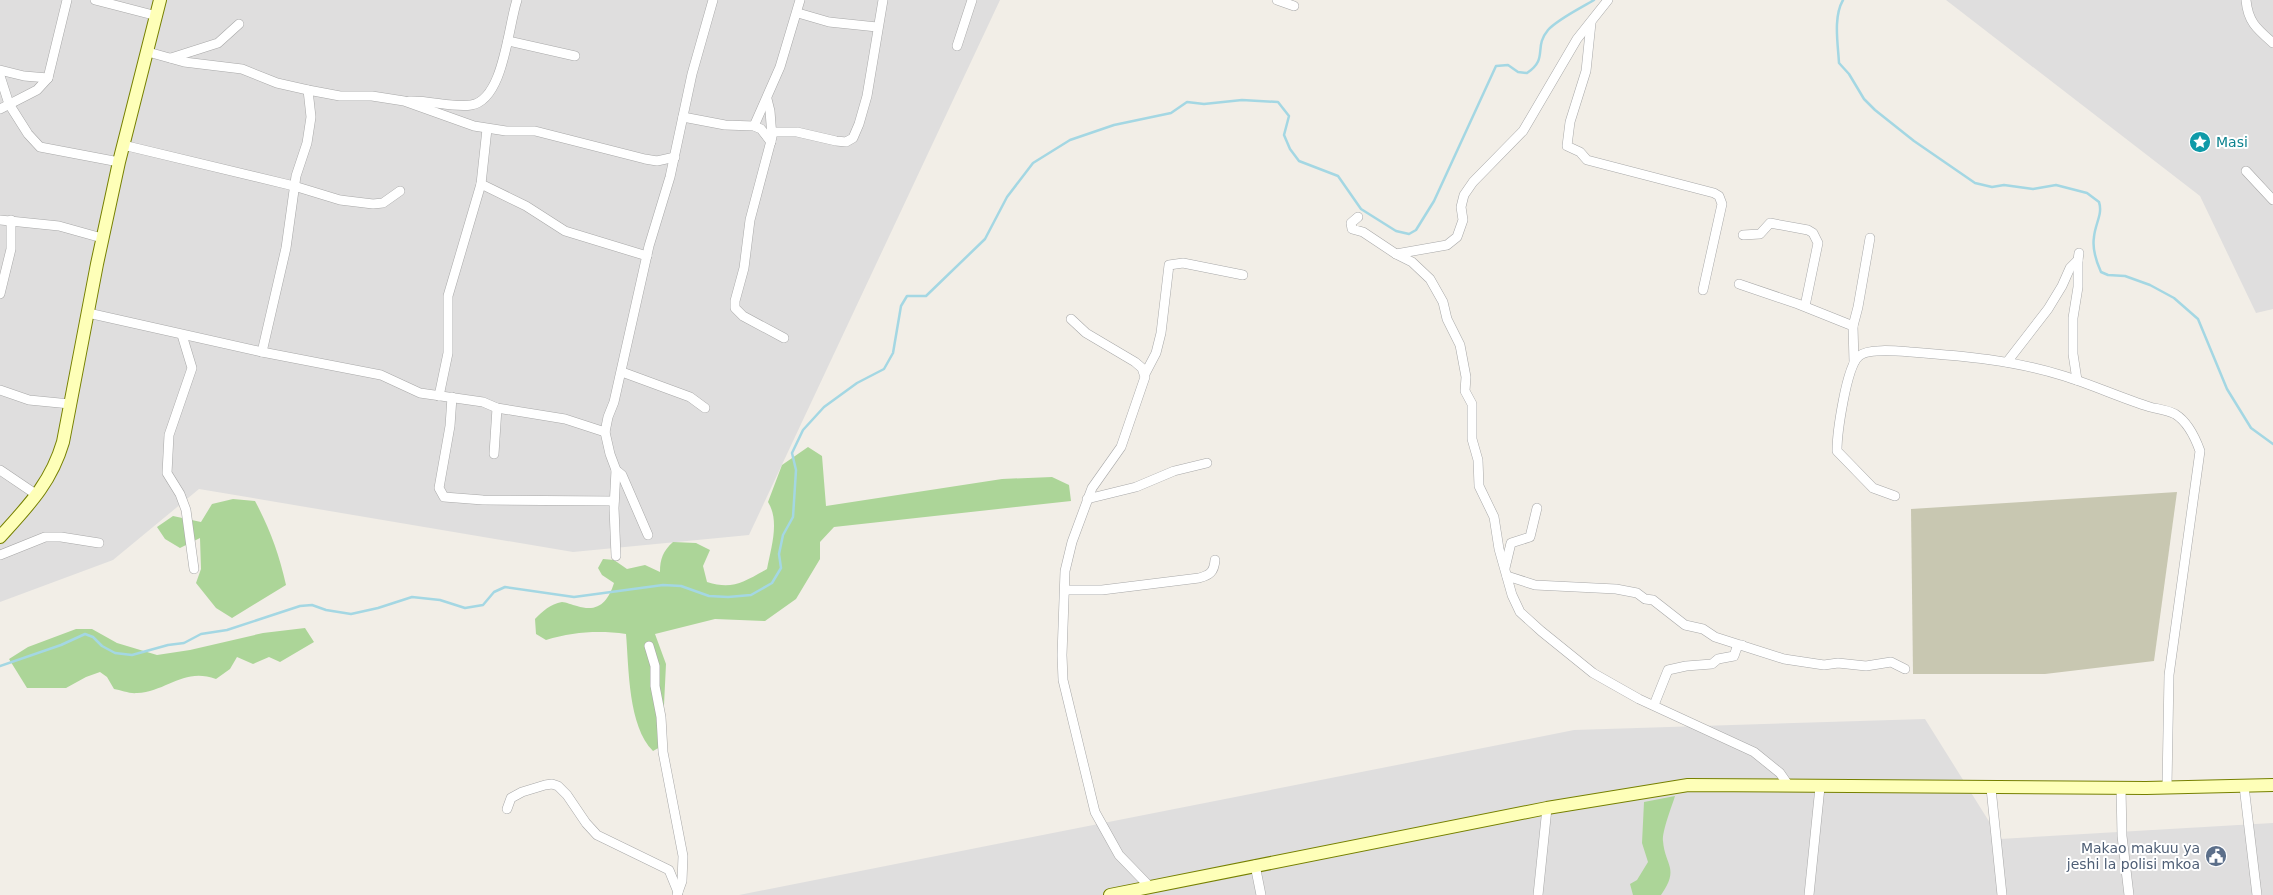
<svg xmlns="http://www.w3.org/2000/svg" width="2273" height="895" font-family="'DejaVu Sans',sans-serif">
<style>
.residential{fill:#dfdede}
.construction{fill:#c8c7b1}
.forest{fill:#acd598}
.lines{fill:none;stroke-linecap:round;stroke-linejoin:round}
.stream{stroke:#a4d7e3;stroke-width:2.5}
.street-casing{stroke:#a8a8a8;stroke-width:10}
.secondary-casing{stroke:#768000;stroke-width:14}
.street{stroke:#fff;stroke-width:9}
.secondary{stroke:#feffb8;stroke-width:12}
.labels{text-anchor:middle;stroke-width:4;stroke-linejoin:round;paint-order:stroke}
.culture-label{font-size:14px;fill:#0d838f;stroke:#fff;text-anchor:start}
.service-label{font-size:14px;fill:#4e5e75;stroke:#fff;text-anchor:end}
</style>
<rect width="100%" height="100%" fill="#f2eee7"/>
<!-- residential -->
<g class="residential">
<polygon points="0,0 1000,0 749,535 573,552 199,489 113,560 0,602"/>
<polygon points="1946,0 2273,0 2273,309 2256,313 2200,196"/>
<polygon points="1925,719 2000,839 2273,823 2273,895 739,895 1574,730"/>
</g>
<!-- construction -->
<polygon class="construction" points="2177,492 2154,661 2045,674 1913,674 1911,509"/>
<!-- forest -->
<g class="forest">
<path d="M808,447L822,456L826,506L1002,479L1052,477L1069,485L1071,501L834,527L820,542V559L796,599L765,621L715,619L655,634L666,664L662,746L653,751C628,726 629,669 626,634C598,630 573,632 546,640L536,634L535,619C543,611 550,604 562,602C566,602 572,605 577,606C598,613 608,602 614,583L602,575L598,568L603,559L614,560L627,569L645,565L660,572C660,559 663,551 673,542L696,543L710,550L703,566L707,582C733,590 743,582 767,569C771,548 780,521 768,502L782,465Z"/>
<path d="M233,499L255,501C270,529 279,554 286,585L232,618L216,608L196,583L201,569L200,538L180,548L165,539L157,527L173,516L201,522L212,504Z"/>
<path d="M305,628L314,642L280,662L269,657L253,664L237,657L230,669L216,679C184,667 168,691 137,693C130,694 121,690 114,689L107,677L100,672L86,677L66,688H27L9,659L28,647L76,629H92L117,643L157,655L190,650L263,633Z"/>
<path d="M1675,796C1672,806 1662,831 1663,841C1665,866 1680,868 1661,895H1633L1630,884L1637,880L1648,862L1642,843L1644,802Z"/>
</g>
<g class="lines">
<!-- stream -->
<g class="stream">
<path d="M1843,0C1833,17 1838,44 1839,63L1849,74L1864,99L1875,110L1914,141L1975,183L1992,187L2004,185L2033,189L2056,185L2087,193L2099,202C2103,214 2095,224 2094,237C2092,249 2096,261 2101,272L2108,275L2125,276L2150,285L2174,298L2198,319L2227,389L2251,428L2273,444"/>
<path d="M0,666L61,645L85,634L93,637L102,646L115,653L132,655L168,645L184,643L201,634L227,630L300,606L312,605L326,610L351,614L378,608L412,597L440,600L465,608L483,605L494,592L505,587L574,597L663,585L681,586L709,596L728,597L751,595L772,583L781,568L779,554L783,535L793,517L796,470L792,453L803,430L824,407L857,383L884,369L893,353L901,306L907,296H926L985,239L1007,197L1033,163L1070,140L1114,125L1171,113L1187,102L1204,104L1242,100L1278,102L1289,116L1284,135L1290,149L1299,161L1338,176L1361,209L1396,231L1409,234L1416,230L1434,201L1496,66L1508,65L1518,72L1527,73C1549,58 1533,48 1548,30C1558,19 1581,8 1594,0"/>
</g>
<!-- street casing -->
<g class="street-casing">
<g id="street">
<polyline points="95,0 157,16"/>
<polyline points="1277,0 1294,6"/>
<path d="M2246,0C2248,22 2257,29 2273,43"/>
<polyline points="798,13 829,22 877,27"/>
<polyline points="1591,23 1586,71 1570,122 1567,146 1580,152 1587,160 1714,193 1719,196 1722,204 1703,290"/>
<polyline points="508,41 575,56"/>
<polyline points="957,46 972,0"/>
<polyline points="148,52 184,62 242,69 277,83 308,90 340,96 372,96 404,101 474,126 506,131 535,131 645,159 657,161 675,157"/>
<polyline points="171,58 218,43 239,24"/>
<polyline points="0,70 24,76 48,78"/>
<polyline points="0,76 9,104 28,134 40,147 119,162"/>
<polyline points="767,99 770,111 772,137 750,220 744,268 735,301 735,308 743,316 784,338"/>
<path d="M409,101C429,100 454,108 471,105C504,100 508,26 517,0"/>
<polyline points="0,109 37,90 48,78 67,0"/>
<polyline points="683,117 725,125 754,126 761,129 771,142"/>
<polyline points="754,126 780,67 800,0"/>
<polyline points="772,132 797,132 836,141 846,142 853,138 859,124 867,96 883,0"/>
<polyline points="123,145 294,186 340,200 373,204 383,203 400,191"/>
<polyline points="2246,171 2273,200"/>
<polyline points="481,184 526,206 565,231 647,256"/>
<polyline points="1358,217 1351,223 1352,229 1363,232 1396,254 1412,262 1430,279 1443,302 1447,319 1460,345 1466,377 1465,391 1472,404 1472,439 1478,460 1479,486 1494,517 1499,549 1512,595 1520,612 1541,631 1593,673 1639,699 1754,752 1780,773 1789,786"/>
<polyline points="0,220 59,226 102,238"/>
<polyline points="1743,235 1760,234 1770,223 1808,230 1813,233 1818,243 1805,306"/>
<polyline points="1396,254 1447,245 1457,237 1463,220 1461,207 1464,195 1473,182 1523,131 1577,39 1608,0"/>
<polyline points="1739,284 1798,304 1853,326"/>
<polyline points="0,294 11,249 11,220"/>
<polyline points="88,313 262,352 381,375 420,393 483,402 497,408 565,419 605,432 608,417 614,402 649,246 670,177 692,74 713,0"/>
<polyline points="1071,319 1086,333 1135,362 1142,368 1145,377 1121,447 1092,488 1072,542 1065,571 1062,655 1063,680 1095,812 1119,855 1150,887"/>
<polyline points="182,335 192,368 169,435 167,473 180,494 186,510 194,569"/>
<polyline points="262,352 286,248 296,176 307,143 311,117 308,90"/>
<polyline points="1854,362 1853,326 1858,307 1870,238"/>
<polyline points="2007,362 2048,309 2062,286 2070,268 2078,260 2079,253"/>
<polyline points="622,372 690,397 705,408"/>
<polyline points="1145,374 1156,353 1161,333 1169,265 1183,263 1243,275"/>
<polyline points="2077,380 2073,354 2073,318 2078,287 2078,260"/>
<polyline points="0,390 29,400 70,404"/>
<polyline points="439,396 448,353 448,296 481,184 487,129"/>
<polyline points="452,397 450,426 439,488 444,497 483,500 614,501"/>
<polyline points="605,432 610,454 616,470 614,508 616,556"/>
<polyline points="494,454 497,408"/>
<polyline points="0,470 37,495"/>
<polyline points="616,470 622,475 648,535"/>
<path d="M1895,496L1873,488L1837,451C1837,434 1846,367 1859,356C1868,348 1898,351 1911,352C1963,356 2014,360 2064,376C2093,385 2121,398 2150,407C2158,409 2168,410 2175,414C2188,422 2195,437 2200,451L2169,675L2167,786"/>
<polyline points="1087,499 1136,487 1174,471 1207,463"/>
<polyline points="0,555 45,537 61,537 99,543"/>
<polyline points="1505,568 1511,543 1530,537 1537,508"/>
<polyline points="1507,576 1535,585 1616,589 1637,593 1645,599 1653,600 1685,625 1703,629 1715,637 1784,659 1824,665 1838,663 1866,666 1891,662 1905,669"/>
<path d="M1065,590H1102L1199,578C1210,575 1214,572 1215,560"/>
<polyline points="649,646 655,666 655,686 661,717 663,752 683,856 682,881 677,895"/>
<polyline points="1654,705 1668,670 1686,666 1712,664 1718,659 1734,656 1737,647 1742,645"/>
<polyline points="2244,786 2257,895"/>
<polyline points="1991,788 2002,895"/>
<polyline points="2121,788 2122,836 2129,895"/>
<polyline points="507,809 511,798 522,792 545,785 552,784 558,786 567,795 586,823 597,835 669,870 678,892"/>
<polyline points="1255,865 1261,895"/>
<polyline points="1538,895 1547,808"/>
<polyline points="1809,895 1820,787"/>
</g>
</g>
<!-- secondary casing -->
<g class="secondary-casing">
<g id="secondary">
<path d="M0,537C28,506 51,483 63,442L97,264L119,162L160,0"/>
<polyline points="1110,895 1547,808 1688,785 2146,788 2273,785"/>
</g>
</g>
<!-- street -->
<use href="#street" class="street"/>
<!-- secondary -->
<use href="#secondary" class="secondary"/>
</g>
<!-- icons -->
<defs>
<g id="sight-disc" transform="scale(1.125)"><circle r="9.5" fill="#0f9aa8" stroke="#fff"/><path d="M0-6L1.8-2.2L6-1.7L2.9 1.2L3.7 5.4L0 3.3L-3.7 5.4L-2.9 1.2L-6-1.7L-1.8-2.2Z" fill="#fff"/></g>
<g id="civic-disc" transform="scale(1.125)"><circle r="9.5" fill="#5c6f8a" stroke="#fff"/><path d="M-.6-6.5H3V-4.5H.6V-3L4-1V1h2V6H-6V1h2V-1L-.6-3ZM-1.2 2.5V6h2.4V2.5Z" fill="#fff"/></g>
</defs>
<g fill-rule="evenodd">
<use href="#sight-disc" x="2200" y="142"/>
<use href="#civic-disc" x="2216" y="856"/>
</g>
<g class="labels">
<!-- culture labels -->
<g class="culture-label">
<text x="2216" y="147">Masi</text>
</g>
<!-- service labels -->
<g class="service-label">
<text x="2200" y="853">Makao makuu ya<tspan x="2200" dy="16">jeshi la polisi mkoa</tspan></text>
</g>
</g>
</svg>
